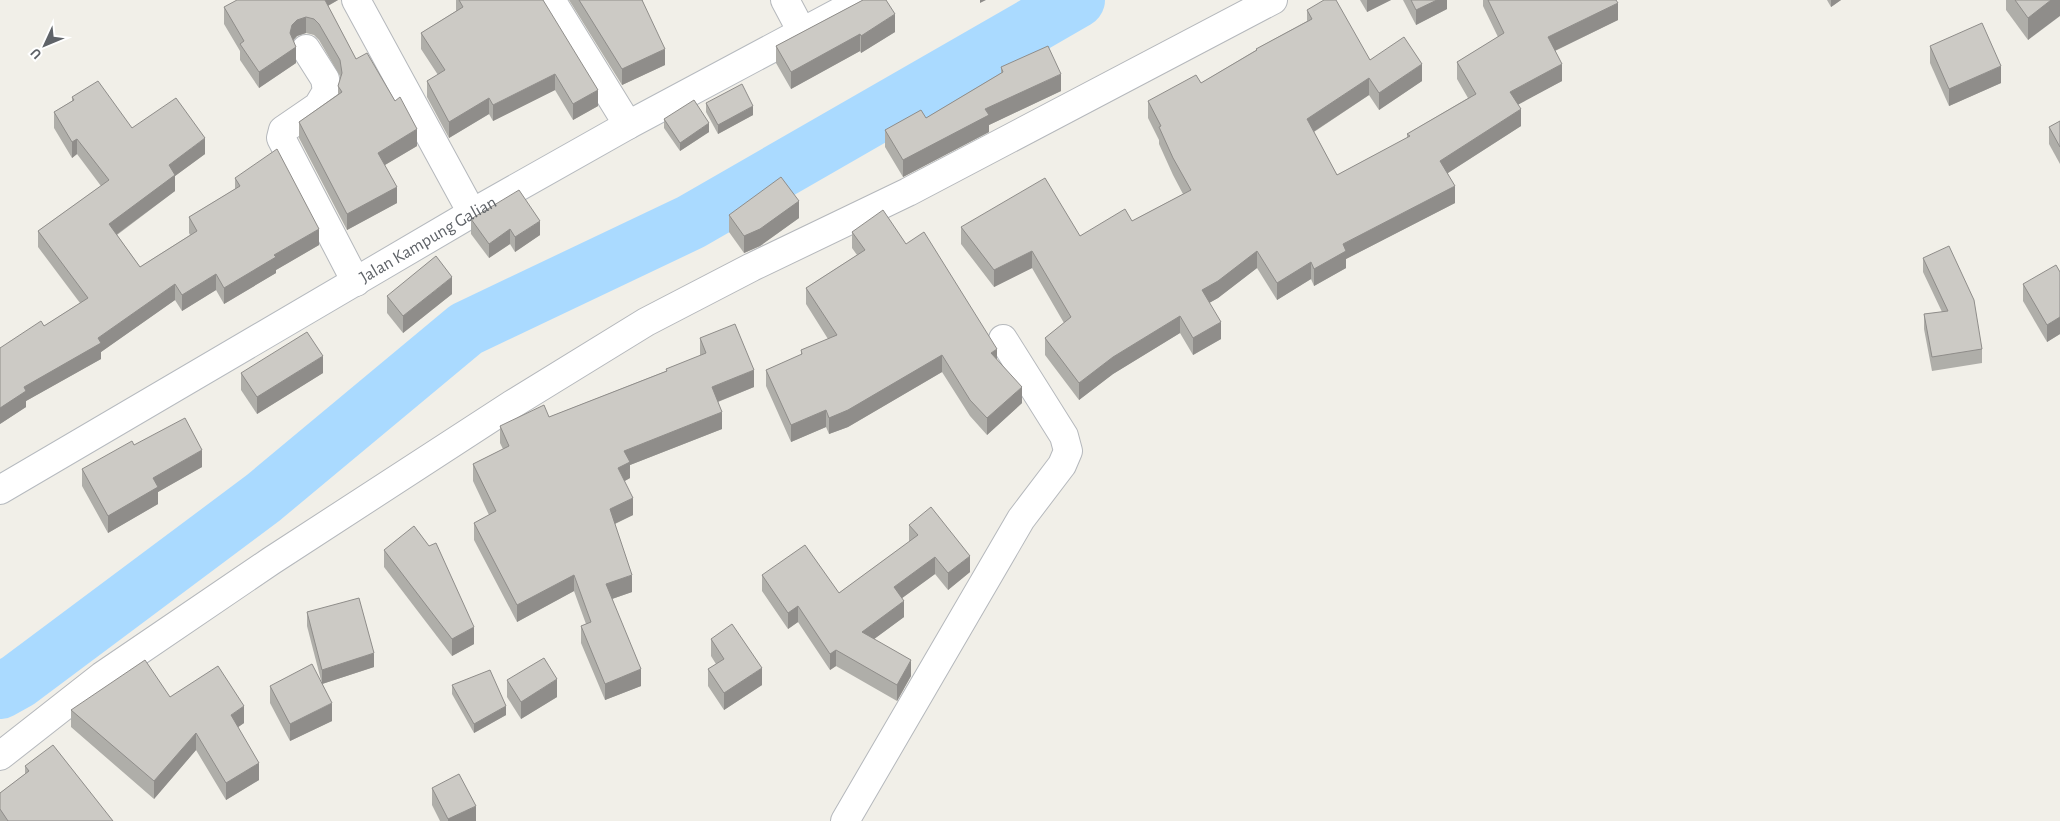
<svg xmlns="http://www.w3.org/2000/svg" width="2060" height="821" font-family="'Alegreya Sans',sans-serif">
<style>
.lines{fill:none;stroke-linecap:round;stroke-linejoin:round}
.river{stroke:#aadaff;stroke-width:56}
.street-casing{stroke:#b5b8bc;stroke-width:30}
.secondary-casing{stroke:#b6babf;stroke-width:30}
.street{stroke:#fff;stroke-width:28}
.secondary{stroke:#fff;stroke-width:28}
.wall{fill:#afaea9}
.shaded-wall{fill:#8f8d8a}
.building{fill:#cccac5;stroke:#8f8d8a}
.labels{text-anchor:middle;stroke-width:4;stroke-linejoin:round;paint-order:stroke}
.street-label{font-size:18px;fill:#5f6368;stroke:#fff}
</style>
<rect width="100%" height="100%" fill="#f1efe8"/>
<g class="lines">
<!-- river -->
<polyline class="river" points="0,691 18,681 263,498 466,329 691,222 1077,0"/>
<!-- street casing -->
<g class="street-casing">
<g id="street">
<polyline points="356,0 472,213"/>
<polyline points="551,0 628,125"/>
<polyline points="785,0 802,32"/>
<polyline points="306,49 325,79 327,91 318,106 283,130 281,138 356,282"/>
<polyline points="0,756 102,676 271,561 511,405 646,322 752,267 908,192 1273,0"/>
<polyline points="845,821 1021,519 1062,465 1068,451 1064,436 1003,339"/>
</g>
</g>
<!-- secondary casing -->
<g class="secondary-casing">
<g id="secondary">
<path id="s1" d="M0,490L472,213L628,125L862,0"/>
</g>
</g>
<!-- street -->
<use href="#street" class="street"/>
<!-- secondary -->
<use href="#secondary" class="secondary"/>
</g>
<!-- wall -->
<g class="wall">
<polygon points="338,0 328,6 356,59 417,146 385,165 397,203 347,230 299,138 299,122 338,94 338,86 341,79 340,76 319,40 314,35 306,33 297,36 294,40 296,63 259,88 240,60 240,51 224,24 224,7"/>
<polygon points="456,0 543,0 598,106 573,120 555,90 493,121 489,114 449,138 427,97 427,81 438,75 421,49 421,33 456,11"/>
<polygon points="569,0 643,0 643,2 665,65 622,85"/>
<polygon points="863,0 895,32 861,53 860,51 791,89 776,63 776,46"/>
<polygon points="1360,0 1391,0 1367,12"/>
<polygon points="1403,0 1447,0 1447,9 1416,25"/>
<polygon points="1483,0 1616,0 1618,20 1555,51 1562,81 1518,104 1521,126 1448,173 1455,203 1346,259 1346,268 1314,286 1311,279 1277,300 1257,268 1218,298 1209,303 1221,339 1193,355 1180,333 1113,374 1079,400 1045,355 1045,338 1064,323 1032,268 994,287 961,244 961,227 1080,236 1132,221 1183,194 1173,175 1159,144 1159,140 1148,118 1148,101 1201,83 1256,50 1256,49 1307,21 1307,10 1370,60 1422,81 1379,110 1369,95 1314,132 1337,175 1407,138 1407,134 1468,98 1457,79 1457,62 1498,37 1483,6"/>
<polygon points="1827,0 1841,0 1831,7"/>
<polygon points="2006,0 2060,0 2028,40 2006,10"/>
<polygon points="1930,46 2001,83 1949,106 1930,63"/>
<polygon points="1001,67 1061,91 989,125 989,132 903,177 885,147 885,130 926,118 1001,73"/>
<polygon points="72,97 132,128 205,154 175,176 175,191 117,235 140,267 190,235 189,233 189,217 235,189 235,178 319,245 276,270 276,273 224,304 216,290 182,311 175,300 101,352 101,359 26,401 26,407 0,424 44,326 80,303 38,247 38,231 101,186 77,154 72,158 54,128 54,112 72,101"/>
<polygon points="706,103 753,115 718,134 706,112"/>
<polygon points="664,119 709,132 680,151 664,128"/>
<polygon points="2060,121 2060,164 2049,144 2049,127"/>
<polygon points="729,215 799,218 760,246 744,253 729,232"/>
<polygon points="471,219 540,235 515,252 510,244 489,258 471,234"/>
<polygon points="852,232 906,244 997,360 1022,403 987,435 970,416 942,372 848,427 829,434 826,427 791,442 766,386 766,370 801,355 801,350 828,339 806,304 806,288 857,255 852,248"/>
<polygon points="1923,258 1982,349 1982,363 1932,371 1924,329 1924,314 1942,312 1923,272"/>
<polygon points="2060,272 2060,334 2047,342 2023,301 2023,284"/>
<polygon points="452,294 403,333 387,313 387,296"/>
<polygon points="700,338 754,387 718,402 722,429 630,465 630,478 624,481 633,515 615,524 632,592 612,599 641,686 605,700 581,643 581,626 586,624 574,591 517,622 474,540 474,523 489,515 473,481 473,464 503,449 500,443 500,426 549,417 666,371 666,369 700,356"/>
<polygon points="241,373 323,373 257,414 241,390"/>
<polygon points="134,445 202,467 158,492 158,504 108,533 82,486 82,469"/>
<polygon points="909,525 970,572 948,590 935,574 902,598 904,617 874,639 911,676 897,701 836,666 830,670 798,622 788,629 762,591 762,575 839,593 909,542"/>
<polygon points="384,550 474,644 452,656 384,567"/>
<polygon points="307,612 374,667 322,684 307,626"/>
<polygon points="711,639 762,685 724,710 708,686 708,669 716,664 711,656"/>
<polygon points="507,680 557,697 521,719 507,697"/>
<polygon points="452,685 506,715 474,733 452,694"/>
<polygon points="270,686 332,721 290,741 270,703"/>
<polygon points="170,697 244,723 238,727 259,780 226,800 196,750 154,799 71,727 71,710"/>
<polygon points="25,766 113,821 0,821 0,793 25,774"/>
<polygon points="432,788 476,821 440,821 432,805"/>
</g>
<!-- shaded-wall -->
<g class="shaded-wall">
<polygon points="322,0 338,0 322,9"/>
<polygon points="980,0 986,0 980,3"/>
<polygon points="1367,0 1391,0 1367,12"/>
<polygon points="1437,0 1447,0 1447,9 1416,25 1416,10"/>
<polygon points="1831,0 1841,0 1831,7"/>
<polygon points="2051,0 2060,0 2060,16 2028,40 2028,18"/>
<polygon points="1618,3 1618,20 1548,54 1548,37"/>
<polygon points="895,14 895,32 861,53 861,36"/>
<polygon points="306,17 306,33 297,36 292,41 290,33 292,25 297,20"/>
<polygon points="860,34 860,51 791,89 791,72"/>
<polygon points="296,47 296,63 259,88 259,72"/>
<polygon points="665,49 665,65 622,85 622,69"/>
<polygon points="1422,64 1422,81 1379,110 1379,93"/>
<polygon points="1562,64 1562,81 1510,109 1510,92"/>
<polygon points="2001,66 2001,83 1949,106 1949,89"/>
<polygon points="555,74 555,90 493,121 493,105"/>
<polygon points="1061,74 1061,91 989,125 989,132 903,177 903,160 985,109"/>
<polygon points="1369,78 1369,95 1307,136 1307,119"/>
<polygon points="598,90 598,106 573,120 573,104"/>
<polygon points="489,98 489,114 449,138 449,122"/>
<polygon points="753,106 753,115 718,134 718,125"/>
<polygon points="1521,109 1521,126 1440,178 1440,161"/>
<polygon points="709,123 709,132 680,151 680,143"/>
<polygon points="417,129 417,146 378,169 378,153"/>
<polygon points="205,138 205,154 175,176 175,191 109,240 109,224 169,165"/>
<polygon points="77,139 77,154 72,158 72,142"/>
<polygon points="1455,186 1455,203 1346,259 1346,268 1314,286 1314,269 1343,244"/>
<polygon points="397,187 397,203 347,230 347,214"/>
<polygon points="799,201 799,218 760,246 744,253 744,236"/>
<polygon points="540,221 540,235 515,252 515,237"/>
<polygon points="319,229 319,245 276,270 276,273 224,304 224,288 274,255"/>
<polygon points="510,229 510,244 489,258 489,244"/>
<polygon points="1032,251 1032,268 994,287 994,270"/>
<polygon points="1257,251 1257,268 1218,298 1202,307 1202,290"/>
<polygon points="1311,262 1311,279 1277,300 1277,283"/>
<polygon points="216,274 216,290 182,311 182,295"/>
<polygon points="452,277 452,294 403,333 403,316"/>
<polygon points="175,284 175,300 101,352 101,359 26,401 26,407 0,424 0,408 24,387 98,338"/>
<polygon points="1180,316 1180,333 1113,374 1079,400 1079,383 1113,357"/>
<polygon points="2060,317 2060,334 2047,342 2047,325"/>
<polygon points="1221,322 1221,339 1193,355 1193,338"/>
<polygon points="997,349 997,366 991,353"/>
<polygon points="942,355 942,372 848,427 829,434 829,418"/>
<polygon points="323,356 323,373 257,414 257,397"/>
<polygon points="754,370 754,387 712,404 712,387"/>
<polygon points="1022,387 1022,403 987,435 987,418"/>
<polygon points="826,410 826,427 791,442 791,425"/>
<polygon points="722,412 722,429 630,465 630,478 618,485 618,468 624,451"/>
<polygon points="202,450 202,467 158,492 158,504 108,533 108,516 153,478"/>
<polygon points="633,498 633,515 610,526 610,509"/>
<polygon points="970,556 970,572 948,590 948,573"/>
<polygon points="935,557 935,574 894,604 894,587"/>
<polygon points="574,575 574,591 517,622 517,605"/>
<polygon points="632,575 632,592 606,601 606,584"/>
<polygon points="904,601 904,617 862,648 862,632"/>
<polygon points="798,606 798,622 788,629 788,613"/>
<polygon points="474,627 474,644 452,656 452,639"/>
<polygon points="836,650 836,666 830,670 830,654"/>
<polygon points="374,653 374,667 322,684 322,670"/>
<polygon points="911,660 911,676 897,701 897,685"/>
<polygon points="762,668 762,685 724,710 724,693"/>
<polygon points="641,669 641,686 605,700 605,684"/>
<polygon points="557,679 557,697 521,719 521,702"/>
<polygon points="332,703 332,721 290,741 290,724"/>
<polygon points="244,706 244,723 231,732 231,715"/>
<polygon points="506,706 506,715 474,733 474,724"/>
<polygon points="196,733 196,750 154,799 154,781"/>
<polygon points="259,763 259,780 226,800 226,783"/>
<polygon points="476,806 476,821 448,821 448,819"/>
</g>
<!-- building -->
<g class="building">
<polygon points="237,0 325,0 356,59 367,53 395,101 400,97 417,129 378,153 397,187 347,214 299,122 342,92 338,86 342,73 340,60 319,24 314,19 306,17 297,20 292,25 290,33 296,47 259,72 240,44 244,41 224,7"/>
<polygon points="459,0 543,0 598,90 573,104 555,74 493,105 489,98 449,122 427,81 445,70 421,33 463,7"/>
<polygon points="579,0 642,0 665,49 622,69"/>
<polygon points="863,0 886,0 895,14 861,36 860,34 791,72 776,46"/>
<polygon points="1324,0 1336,0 1370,60 1404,37 1422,64 1379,93 1369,78 1307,119 1337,175 1410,136 1407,134 1476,94 1457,62 1504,33 1488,0 1616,0 1618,3 1548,37 1562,64 1510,92 1521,109 1440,161 1455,186 1343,244 1346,251 1314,269 1311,262 1277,283 1257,251 1218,281 1202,290 1221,322 1193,338 1180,316 1113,357 1079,383 1045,338 1071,317 1032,251 994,270 961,227 1045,178 1080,236 1125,209 1132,221 1191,190 1173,158 1159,127 1161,126 1148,101 1196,75 1201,83 1257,50 1256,49 1312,19 1307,10"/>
<polygon points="1411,0 1437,0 1416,10"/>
<polygon points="2015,0 2051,0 2028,18"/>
<polygon points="1982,23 2001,66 1949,89 1930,46"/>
<polygon points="1048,46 1061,74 985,109 989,115 903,160 885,130 921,110 926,118 1003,72 1001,67"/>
<polygon points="98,81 132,128 176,98 205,138 169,165 175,175 109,224 140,267 197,231 189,217 240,186 235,178 277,149 319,229 274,255 276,257 224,288 216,274 182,295 175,284 98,338 101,343 24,387 26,391 0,408 0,348 41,321 44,326 88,298 38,231 109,180 77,139 72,142 54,112 74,100 72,97"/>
<polygon points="742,84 753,106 718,125 706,103"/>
<polygon points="694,100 709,123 680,143 664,119"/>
<polygon points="2060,121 2060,147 2049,127"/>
<polygon points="781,177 799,201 760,229 744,236 729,215"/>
<polygon points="519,190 540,221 515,237 510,229 489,244 471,219"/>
<polygon points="883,210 906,244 924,232 997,349 991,353 1022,387 987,418 970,400 942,355 848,410 829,418 826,410 791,425 766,370 802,354 801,350 837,335 806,288 865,250 852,232"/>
<polygon points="1949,246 1974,300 1982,349 1932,357 1924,314 1948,311 1923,258"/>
<polygon points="436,256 452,277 403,316 387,296"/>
<polygon points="2056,265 2060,272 2060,317 2047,325 2023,284"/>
<polygon points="735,324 754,370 712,387 722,412 624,451 630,462 618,468 633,498 610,509 632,575 606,584 641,669 605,684 581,626 591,622 574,575 517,605 474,523 496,511 473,464 509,446 500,426 544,405 549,417 667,371 666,369 706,353 700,338"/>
<polygon points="307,332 323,356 257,397 241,373"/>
<polygon points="185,418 202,450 153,478 158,487 108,516 82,469 132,441 134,445"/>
<polygon points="931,507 970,556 948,573 935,557 894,587 904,601 862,632 911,660 897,685 836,650 830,654 798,606 788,613 762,575 805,545 839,593 918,535 909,525"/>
<polygon points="414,526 429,546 436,543 474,627 452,639 384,550"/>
<polygon points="359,598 374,653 322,670 307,612"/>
<polygon points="732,624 762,668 724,693 708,669 724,659 711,639"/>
<polygon points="544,658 557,679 521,702 507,680"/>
<polygon points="145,660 170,697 218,666 244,706 231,715 259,763 226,783 196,733 154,781 71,710"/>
<polygon points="312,664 332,703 290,724 270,686"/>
<polygon points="490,670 506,706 474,724 452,685"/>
<polygon points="53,745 113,821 8,821 0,809 0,793 29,771 25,766"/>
<polygon points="459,774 476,806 448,819 432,788"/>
</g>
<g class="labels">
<!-- street labels -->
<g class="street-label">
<text dy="6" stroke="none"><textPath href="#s1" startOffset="496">Jalan Kampung Galian</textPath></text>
</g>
</g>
<!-- north arrow -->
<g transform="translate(45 45) rotate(226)" stroke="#ffffff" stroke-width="4" paint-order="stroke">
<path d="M0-4L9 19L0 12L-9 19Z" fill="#5f6368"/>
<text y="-8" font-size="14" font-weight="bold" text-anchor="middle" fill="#5f6368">U</text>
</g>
</svg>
